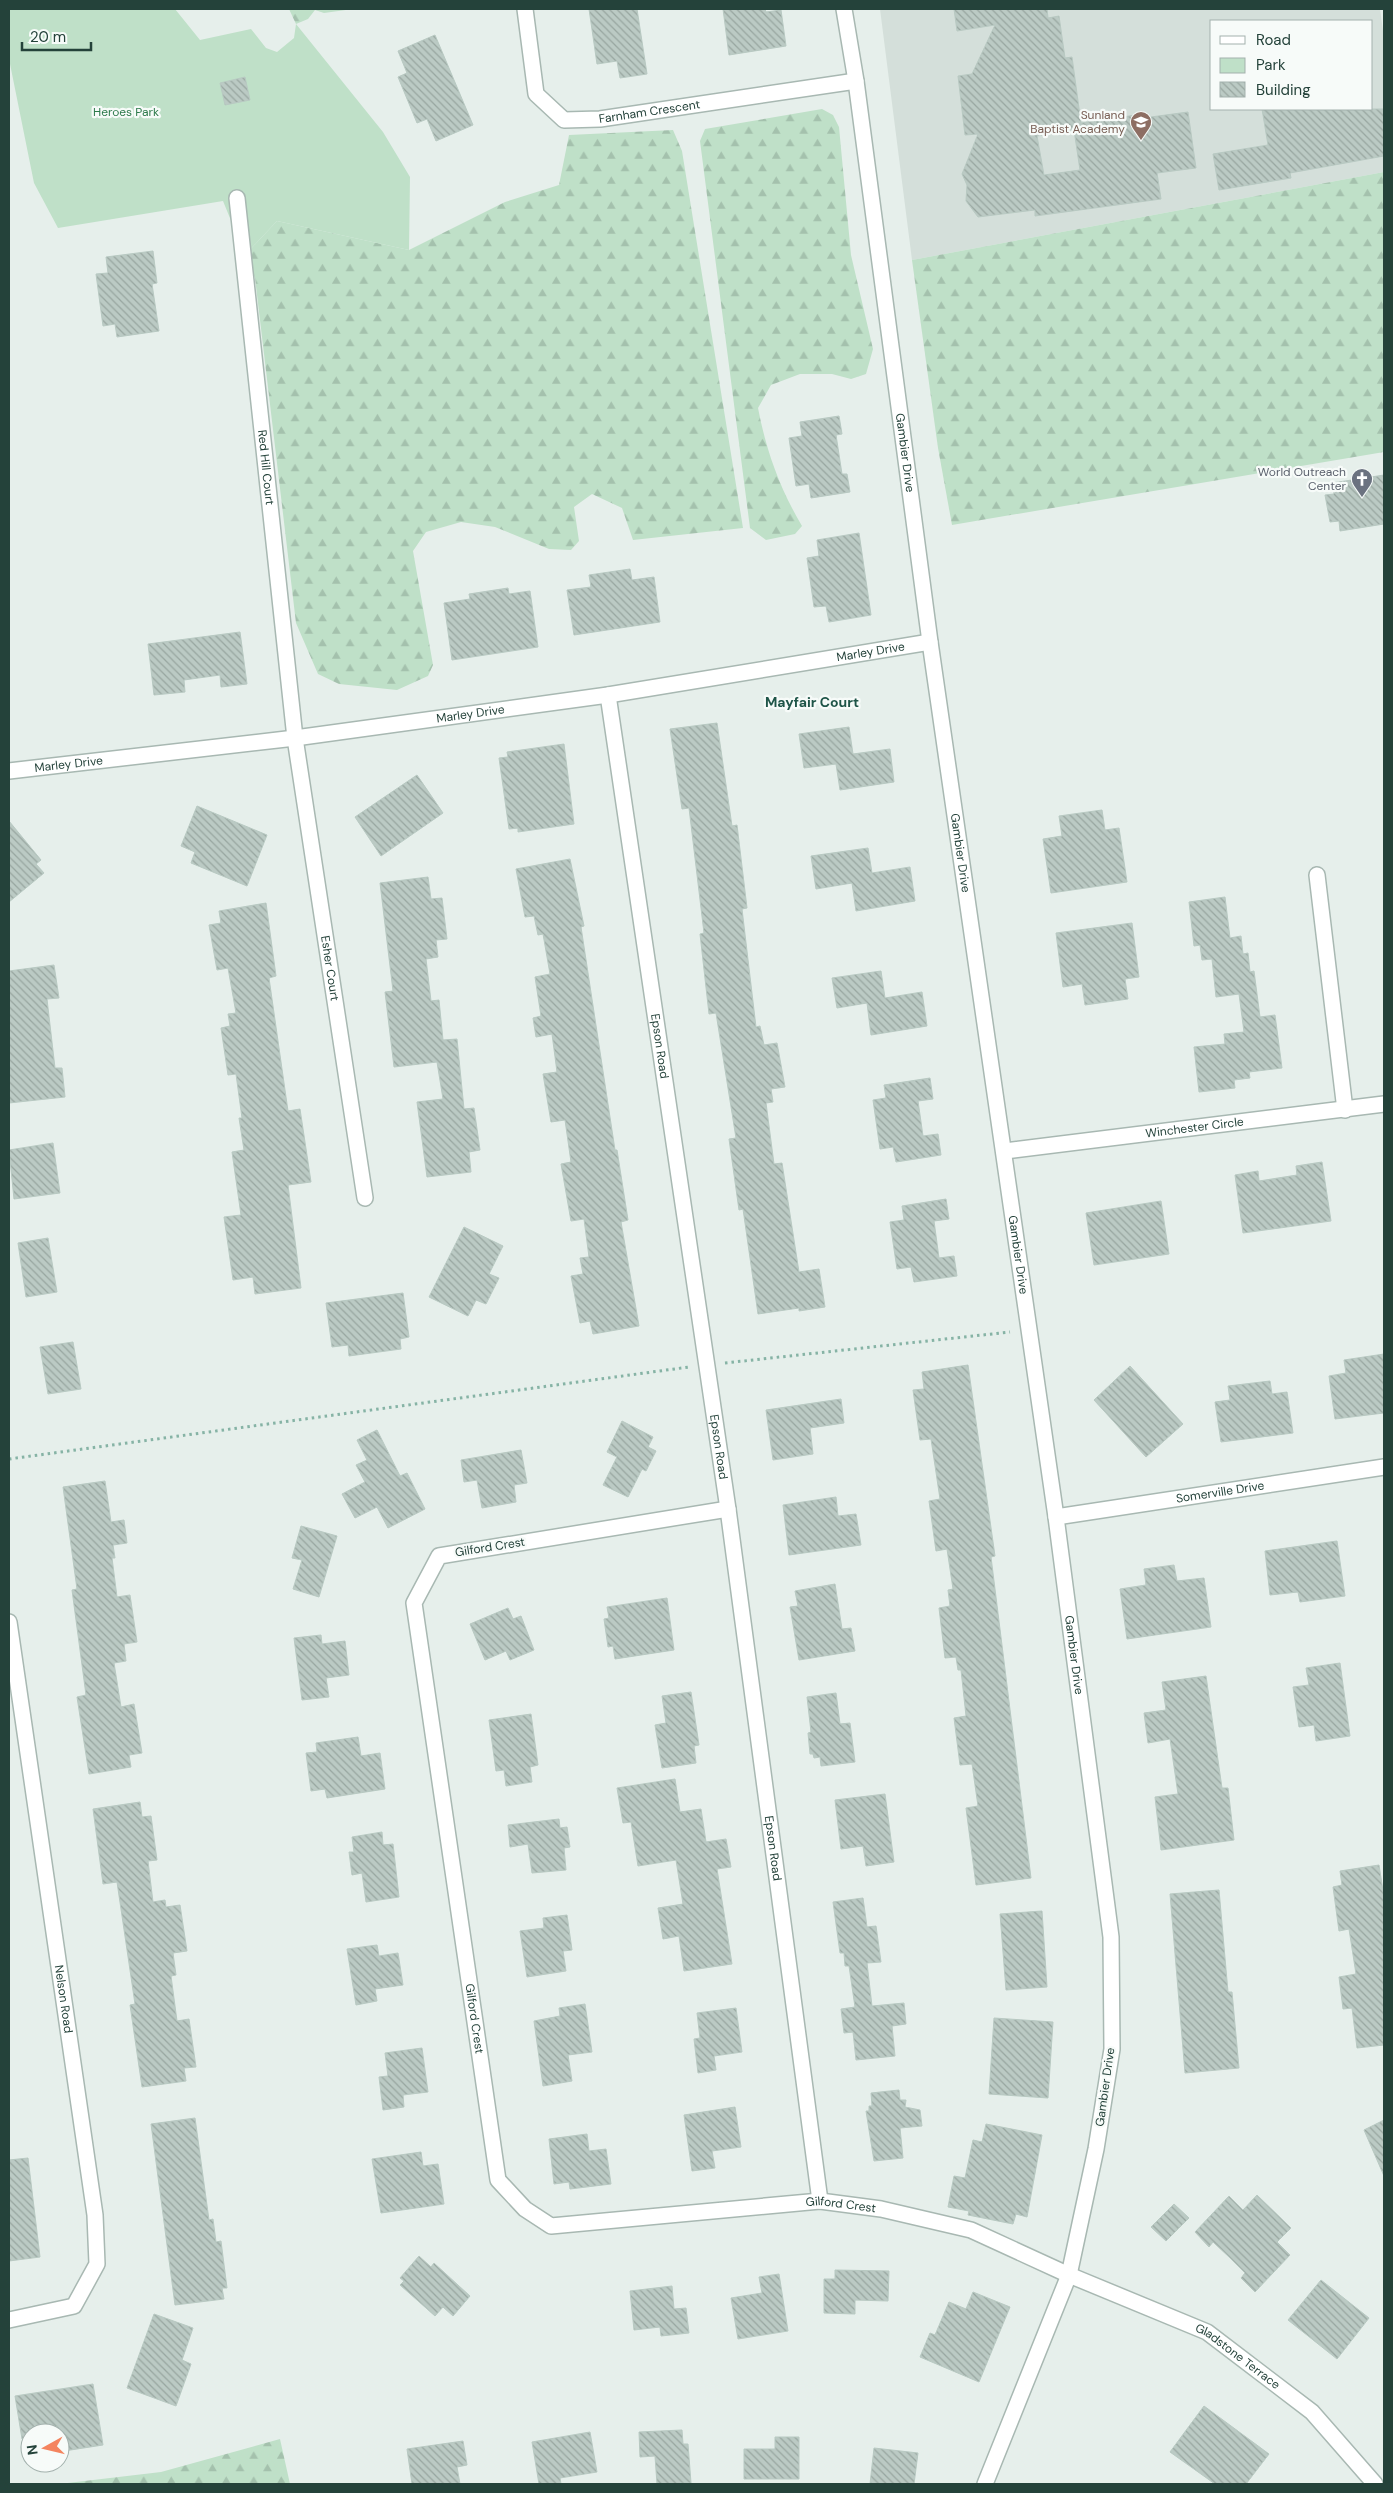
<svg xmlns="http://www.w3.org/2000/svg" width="1393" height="2493" font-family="'DM Sans',sans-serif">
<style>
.built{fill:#d4dfda;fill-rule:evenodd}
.forest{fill:url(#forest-firs)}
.park{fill:#bfe0c8}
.building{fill:url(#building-back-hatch);stroke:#b8c9c2;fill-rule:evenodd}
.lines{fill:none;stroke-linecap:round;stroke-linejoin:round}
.minor-casing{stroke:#a8b8b2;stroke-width:18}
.path{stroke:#86b3a5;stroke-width:3;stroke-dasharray:2.5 4;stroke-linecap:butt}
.minor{stroke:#fff;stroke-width:15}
.labels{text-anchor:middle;stroke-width:4.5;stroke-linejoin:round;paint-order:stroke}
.street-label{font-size:12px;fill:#24423a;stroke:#f7fbf9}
.park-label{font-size:12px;fill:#2d7a4b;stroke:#f7fbf9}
.education-label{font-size:12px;fill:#785e54;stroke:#f7fbf9;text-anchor:end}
.worship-label{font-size:12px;fill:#5b616d;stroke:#f7fbf9;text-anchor:end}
.neighbourhood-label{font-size:14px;font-weight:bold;fill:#1f5548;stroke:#f7fbf9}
</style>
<defs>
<pattern id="forest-firs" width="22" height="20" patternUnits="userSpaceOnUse" patternTransform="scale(1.25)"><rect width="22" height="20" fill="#bfe0c8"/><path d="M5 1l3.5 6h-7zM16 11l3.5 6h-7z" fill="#a4c1ad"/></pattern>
<pattern id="building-back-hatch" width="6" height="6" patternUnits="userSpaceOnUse" patternTransform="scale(1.25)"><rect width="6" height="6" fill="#bbcac4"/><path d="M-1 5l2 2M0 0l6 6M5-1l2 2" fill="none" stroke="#98a6a0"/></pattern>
</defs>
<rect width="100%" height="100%" fill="#e6efeb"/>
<!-- built -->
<path class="built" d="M880,9H1380L1384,38V172L912,260ZM1212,21H1372V109H1212Z"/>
<!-- forest -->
<g class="forest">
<polygon points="289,9 353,9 324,13 315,10 308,19 296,24"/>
<path d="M822,109L833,115L839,127L851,255L873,349L866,374L851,379L832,374H800L771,385L758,408C766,450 780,489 802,526L795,534L766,540L750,528L700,141L705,129Z"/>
<polygon points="673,130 682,151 743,528 633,540 622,508 592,494 574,507 579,541 571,550 549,549 495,527 461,522 426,532 413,551 433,665 428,676 397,690 339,684 318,674 296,623 255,278 245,255 277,221 409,250 505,202 559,185 569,135"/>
<polygon points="1384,172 1384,452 952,525 938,448 912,260"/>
<polygon points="280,2439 290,2484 59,2484 161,2472"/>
</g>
<!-- park -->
<polygon class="park" points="9,9 175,9 200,40 251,29 266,48 277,52 294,38 296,24 383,132 410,177 409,250 277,221 245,255 223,201 58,228 34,183 9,59"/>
<!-- building -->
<g class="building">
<polygon points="589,9 637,9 647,74 620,78 617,61 597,64"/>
<polygon points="723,9 765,9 766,12 781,10 786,46 729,55"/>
<path d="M954,9H1047L1048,18L1059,16L1065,58L1072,57L1081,123L1136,115V119L1188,112L1196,168L1157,173L1161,199L1035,216V210L978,217L966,201L967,185L962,174L978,134L965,135L958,76L972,74L995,25L957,31ZM1074,130L1080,170L1044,175L1037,136Z"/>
<polygon points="435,35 473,125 436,141 427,119 417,123 398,77 407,73 398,51"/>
<polygon points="245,77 250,100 225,105 220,83"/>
<polygon points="1262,109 1384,109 1384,156 1290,173 1291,178 1219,190 1213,154 1268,145"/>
<polygon points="153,251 157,283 152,284 159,331 117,337 115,324 103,326 96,274 108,273 106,257"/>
<polygon points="839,416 842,434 836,435 842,474 847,474 850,492 811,498 809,484 796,486 789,438 802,436 800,422"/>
<polygon points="1384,475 1384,524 1340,531 1339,521 1330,522 1325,495 1334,494 1332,483"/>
<polygon points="859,533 871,615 829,622 826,606 814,607 807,558 819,556 817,540"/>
<polygon points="630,569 632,580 654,577 660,622 574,635 567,590 591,587 589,575"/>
<polygon points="508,588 509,594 530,591 538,647 452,660 444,603 470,599 469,594"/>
<polygon points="240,632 247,684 221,687 220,675 184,680 185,692 154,695 148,644"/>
<polygon points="717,723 732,826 737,825 747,908 742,909 756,1027 760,1026 764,1045 777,1043 785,1087 771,1089 773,1102 766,1103 774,1164 782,1163 799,1272 819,1269 825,1307 799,1311 799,1308 758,1314 743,1209 739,1210 729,1139 736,1138 716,1013 709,1014 700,934 704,933 689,808 682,809 670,729"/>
<polygon points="849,727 853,754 890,749 894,782 840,790 836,764 804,768 799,734"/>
<polygon points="564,744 574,824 518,832 518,828 509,829 499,758 508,757 507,752"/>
<polygon points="417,775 443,813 381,856 355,817"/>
<polygon points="197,806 267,835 247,886 191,863 195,852 181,846"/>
<polygon points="1102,810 1105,830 1119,828 1127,882 1051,893 1043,839 1062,836 1059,816"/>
<polygon points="9,821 41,860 36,864 44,873 9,902"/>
<polygon points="868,848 872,873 910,867 915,901 856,911 852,883 816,889 811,856"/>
<polygon points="570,859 584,926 581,927 615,1150 617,1150 628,1220 621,1222 639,1326 593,1334 590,1321 580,1323 571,1276 583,1274 580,1258 589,1257 584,1219 571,1221 561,1164 571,1162 565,1120 551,1122 543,1074 557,1072 552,1034 536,1037 533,1018 541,1016 535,977 550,974 543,934 538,935 534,916 525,917 516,869"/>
<polygon points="428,877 431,899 442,898 447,939 436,940 438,957 426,959 431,1001 439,1000 443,1040 457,1039 464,1109 474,1108 480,1150 469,1152 471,1172 427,1177 417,1102 443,1099 437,1062 394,1067 385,992 393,991 380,883"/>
<polygon points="1225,897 1230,938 1241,936 1243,954 1248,953 1250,972 1254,971 1260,1017 1275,1015 1282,1068 1249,1072 1250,1078 1234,1080 1235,1088 1199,1092 1194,1047 1225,1044 1224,1034 1244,1032 1239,994 1216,997 1212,959 1202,960 1200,945 1194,946 1189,902"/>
<polygon points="266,903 276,976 269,978 288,1111 300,1109 311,1182 288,1185 301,1288 255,1294 253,1277 233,1280 224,1217 241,1215 232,1152 244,1150 239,1118 242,1118 236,1074 228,1075 221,1028 230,1026 228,1014 236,1013 228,968 217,970 209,925 221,923 219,911"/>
<polygon points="1132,923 1139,977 1125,979 1128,999 1085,1005 1082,984 1063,987 1056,933"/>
<polygon points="54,965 59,998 47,999 55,1068 62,1068 65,1097 9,1103 9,971"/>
<polygon points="881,971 885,998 922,992 927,1026 871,1035 867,1003 837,1008 832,978"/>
<polygon points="930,1078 933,1099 918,1101 923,1136 938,1134 941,1155 896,1162 893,1147 880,1149 873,1100 886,1098 884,1085"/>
<polygon points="53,1143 60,1193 14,1199 9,1150"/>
<polygon points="1322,1162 1331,1221 1243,1233 1235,1175 1258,1171 1259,1181 1297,1175 1296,1166"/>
<polygon points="946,1199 949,1219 934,1221 939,1258 954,1256 957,1276 914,1282 911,1267 897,1269 890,1222 904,1220 902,1206"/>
<polygon points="1161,1201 1169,1254 1094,1265 1086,1213"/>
<polygon points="464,1227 503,1246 489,1274 499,1278 486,1304 476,1300 468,1316 429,1297"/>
<polygon points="48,1238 57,1292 26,1297 18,1243"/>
<polygon points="403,1293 409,1337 400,1339 401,1349 349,1356 348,1345 332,1347 326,1303"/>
<polygon points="73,1342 81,1389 48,1394 40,1347"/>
<polygon points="1384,1354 1384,1413 1335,1419 1329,1376 1346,1373 1344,1360"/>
<polygon points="968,1365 995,1556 991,1557 1031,1878 976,1885 966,1808 978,1806 972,1764 960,1765 954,1718 966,1716 961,1670 958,1670 956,1657 945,1658 939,1608 950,1606 948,1590 953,1589 947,1549 936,1551 929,1501 940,1499 931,1439 920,1440 913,1390 924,1389 922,1372"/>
<polygon points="1130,1366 1183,1424 1146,1457 1094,1400"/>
<polygon points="1270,1381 1272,1394 1287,1392 1293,1433 1221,1442 1215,1402 1230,1400 1228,1386"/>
<polygon points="841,1399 844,1423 810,1428 813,1454 773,1460 766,1410"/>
<polygon points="622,1421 653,1437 648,1447 656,1451 646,1471 642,1469 628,1497 603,1485 617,1457 607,1452"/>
<polygon points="377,1430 400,1476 407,1473 425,1509 388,1528 377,1507 355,1518 342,1494 365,1482 356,1465 367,1460 357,1440"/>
<polygon points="521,1450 527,1483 514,1485 516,1502 482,1508 477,1480 464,1482 461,1460"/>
<polygon points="105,1481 111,1522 124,1520 127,1543 113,1545 115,1558 112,1558 117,1597 130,1595 137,1642 124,1644 126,1661 114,1663 121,1707 134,1704 142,1753 129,1755 131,1767 89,1774 77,1697 86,1695 72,1590 77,1589 63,1487"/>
<polygon points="836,1497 838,1516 856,1514 861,1545 789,1555 783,1505"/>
<polygon points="301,1526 337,1536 319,1597 293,1589 302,1560 292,1558"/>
<polygon points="1337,1541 1345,1596 1300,1602 1298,1592 1270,1595 1265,1551"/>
<polygon points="1174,1565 1177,1581 1204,1578 1211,1627 1127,1639 1120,1589 1146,1585 1144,1569"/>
<polygon points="835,1584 842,1629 851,1628 855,1651 799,1660 790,1607 798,1606 795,1591"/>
<polygon points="667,1598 674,1650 615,1659 613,1646 608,1647 604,1619 609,1618 607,1607"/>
<polygon points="508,1608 513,1619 521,1616 534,1650 510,1660 506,1651 485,1660 470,1624"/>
<polygon points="321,1635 322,1644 345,1641 349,1675 326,1678 329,1697 302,1700 294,1638"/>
<polygon points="1340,1663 1350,1736 1316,1741 1314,1725 1299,1727 1293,1687 1309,1685 1306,1668"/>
<polygon points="1206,1676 1222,1788 1228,1788 1234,1840 1161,1850 1155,1797 1178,1794 1170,1739 1148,1743 1144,1713 1166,1710 1162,1682"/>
<polygon points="691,1692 699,1745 694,1746 696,1763 662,1768 655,1725 666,1723 662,1696"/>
<polygon points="836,1693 840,1724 850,1723 855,1762 821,1766 820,1757 814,1758 813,1754 810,1754 808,1733 811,1732 807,1697"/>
<polygon points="531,1714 538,1765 530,1767 532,1782 506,1786 504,1770 496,1771 489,1720"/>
<polygon points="358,1737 361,1756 380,1753 385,1789 327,1798 325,1789 311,1791 306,1753 317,1752 316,1743"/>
<polygon points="675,1779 680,1812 701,1809 706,1842 726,1839 731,1867 717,1869 732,1964 684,1971 679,1936 663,1939 658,1908 683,1904 676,1860 638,1866 631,1822 623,1823 617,1788"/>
<polygon points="885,1794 894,1862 866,1866 863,1846 841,1849 835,1800"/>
<polygon points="140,1802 142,1817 151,1816 157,1860 148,1861 153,1902 165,1900 166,1907 180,1905 187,1951 173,1953 176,1975 171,1976 177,2021 189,2019 196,2067 184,2068 186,2081 142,2087 130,2005 135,2004 117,1882 103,1884 93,1809"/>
<polygon points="559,1819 560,1828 567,1827 570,1847 564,1848 566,1870 532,1873 528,1844 510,1847 508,1825"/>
<polygon points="382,1832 383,1845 393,1844 399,1897 366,1902 362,1873 352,1875 349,1852 354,1852 352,1837"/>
<polygon points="1379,1865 1384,1897 1384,2045 1357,2048 1352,2008 1343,2009 1339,1977 1356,1974 1349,1929 1339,1931 1333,1887 1342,1885 1340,1871"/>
<polygon points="1219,1890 1228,1992 1232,1992 1239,2068 1185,2073 1170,1894"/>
<polygon points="863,1898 867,1927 876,1926 881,1962 867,1963 872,2006 904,2003 906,2024 892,2026 895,2056 856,2060 853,2032 844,2033 841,2009 855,2007 849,1966 845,1966 844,1953 840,1953 833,1902"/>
<polygon points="1042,1911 1047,1987 1006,1990 1000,1914"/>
<polygon points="567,1915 572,1950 563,1951 566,1971 527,1977 520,1931 544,1928 543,1918"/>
<polygon points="377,1945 379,1956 398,1953 403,1985 375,1989 377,2001 356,2005 347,1949"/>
<polygon points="585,2004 592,2052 568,2055 572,2081 543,2086 534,2021 560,2016 559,2008"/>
<polygon points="736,2008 742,2052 714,2056 716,2070 698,2073 694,2039 700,2038 697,2013"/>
<polygon points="994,2018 1053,2022 1048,2098 989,2094"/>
<polygon points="422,2048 428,2092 403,2095 404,2107 383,2110 379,2077 388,2076 385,2053"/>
<polygon points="899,2090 900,2100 906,2100 905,2107 920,2110 922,2126 900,2128 903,2158 874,2161 866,2111 869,2111 869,2106 872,2106 871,2093"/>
<polygon points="735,2107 741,2147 712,2151 715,2168 692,2171 684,2115"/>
<polygon points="195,2118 209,2220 213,2219 216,2242 221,2241 227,2288 222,2288 224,2299 175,2305 151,2124"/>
<polygon points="1384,2120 1384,2176 1364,2130"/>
<polygon points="986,2124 1042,2135 1027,2217 1016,2214 1013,2224 968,2215 969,2211 948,2207 954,2176 965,2178 973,2140 982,2142"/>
<polygon points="587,2134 589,2151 606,2149 611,2184 570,2189 569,2182 554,2184 549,2139"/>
<polygon points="421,2152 423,2166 438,2164 444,2204 381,2213 372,2159"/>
<polygon points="28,2158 40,2257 9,2261 9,2160"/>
<polygon points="1257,2195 1291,2228 1277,2242 1290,2255 1255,2292 1241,2278 1245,2273 1229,2257 1213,2242 1209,2247 1195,2232 1229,2196 1243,2210"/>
<polygon points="1174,2204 1189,2218 1166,2241 1151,2227"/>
<polygon points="419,2256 431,2267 434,2263 470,2296 453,2316 443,2307 435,2316 400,2285 404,2281 400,2278"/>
<polygon points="835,2270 889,2271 888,2301 855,2300 855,2314 824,2313 824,2279 835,2279"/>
<polygon points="779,2274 788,2331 738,2339 731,2298 762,2293 759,2277"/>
<polygon points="1321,2280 1369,2318 1337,2359 1288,2320"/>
<polygon points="672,2286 674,2309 686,2308 689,2333 661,2336 660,2327 634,2330 630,2291"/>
<polygon points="973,2292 1010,2307 979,2382 920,2357 930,2333 935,2335 949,2302 966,2309"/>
<polygon points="154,2314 193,2328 182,2360 191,2364 176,2406 127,2388"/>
<polygon points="93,2384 103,2445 64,2451 63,2445 60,2446 60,2433 30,2433 30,2438 22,2439 15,2396"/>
<polygon points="1204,2406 1269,2454 1246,2484 1215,2484 1170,2452"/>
<polygon points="682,2430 683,2444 688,2444 691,2483 657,2484 655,2456 640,2457 639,2432"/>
<polygon points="590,2432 597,2472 560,2478 561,2484 539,2484 532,2442"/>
<polygon points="775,2437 799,2437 799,2479 744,2479 744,2449 775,2449"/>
<polygon points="463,2441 467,2465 457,2467 460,2484 412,2484 407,2449"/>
<polygon points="874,2448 918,2453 914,2484 870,2484"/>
</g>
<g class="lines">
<!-- minor casing -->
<g class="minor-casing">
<g id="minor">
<path id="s1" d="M525,9L536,94L564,120L600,119L856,81"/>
<path id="s2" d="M844,9L856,81L930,642L1056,1517L1111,1937L1112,2049L1096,2149L1069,2275L985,2484"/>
<path id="s3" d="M237,198L295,738L365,1198"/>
<path id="s4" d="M608,695L728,1509L820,2201"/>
<path id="s5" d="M9,771L295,738L608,695L930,642"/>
<polyline points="1317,875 1345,1110"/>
<path id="s6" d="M1005,1151L1384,1104"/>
<path id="s7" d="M728,1509L439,1556L414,1603L498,2180L525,2209L551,2226L820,2201L881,2209L971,2230L1069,2275L1207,2332L1312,2412L1375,2484"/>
<path id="s8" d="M1056,1517L1384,1467"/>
<path id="s9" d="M9,1622L95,2215L97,2264L74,2306L9,2320"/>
</g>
</g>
<!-- path -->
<g class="path">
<polyline points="725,1363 1010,1332"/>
<polyline points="9,1459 689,1367"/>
</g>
<!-- minor -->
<use href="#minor" class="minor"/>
</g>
<!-- icons -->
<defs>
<g id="school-pin" transform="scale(1.125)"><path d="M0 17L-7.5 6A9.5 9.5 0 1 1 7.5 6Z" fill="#8d6e63" stroke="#f7fbf9"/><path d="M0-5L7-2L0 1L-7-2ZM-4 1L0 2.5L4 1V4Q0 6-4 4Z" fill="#fff"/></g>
<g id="church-pin" transform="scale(1.125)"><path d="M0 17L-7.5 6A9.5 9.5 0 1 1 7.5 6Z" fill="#6b7280" stroke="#f7fbf9"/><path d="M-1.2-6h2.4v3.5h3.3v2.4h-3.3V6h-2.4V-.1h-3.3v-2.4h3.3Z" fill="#fff"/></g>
</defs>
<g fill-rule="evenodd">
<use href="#school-pin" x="1141" y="122"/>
<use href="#church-pin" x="1362" y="479"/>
</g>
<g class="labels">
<!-- street labels -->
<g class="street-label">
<text dy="4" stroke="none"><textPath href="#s1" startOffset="210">Farnham Crescent</textPath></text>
<text dy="4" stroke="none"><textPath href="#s2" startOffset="448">Gambier Drive</textPath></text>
<text dy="4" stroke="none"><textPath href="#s3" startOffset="271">Red Hill Court</textPath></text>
<text dy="4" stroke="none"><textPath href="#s5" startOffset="870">Marley Drive</textPath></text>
<text dy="4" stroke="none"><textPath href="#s5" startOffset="465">Marley Drive</textPath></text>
<text dy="4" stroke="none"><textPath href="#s5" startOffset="60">Marley Drive</textPath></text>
<text dy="4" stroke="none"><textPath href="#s2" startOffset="852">Gambier Drive</textPath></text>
<text dy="4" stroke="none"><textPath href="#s3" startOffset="776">Esher Court</textPath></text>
<text dy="4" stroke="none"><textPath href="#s4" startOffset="355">Epson Road</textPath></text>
<text dy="4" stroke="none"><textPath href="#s6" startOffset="191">Winchester Circle</textPath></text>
<text dy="4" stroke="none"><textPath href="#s2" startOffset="1258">Gambier Drive</textPath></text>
<text dy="4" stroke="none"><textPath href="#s4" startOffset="760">Epson Road</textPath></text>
<text dy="4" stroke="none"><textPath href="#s8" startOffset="166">Somerville Drive</textPath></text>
<text transform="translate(490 1547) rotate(-9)" y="4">Gilford Crest</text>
<text dy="4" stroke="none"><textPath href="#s2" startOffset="1662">Gambier Drive</textPath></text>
<text dy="4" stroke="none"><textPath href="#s4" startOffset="1165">Epson Road</textPath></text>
<text dy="4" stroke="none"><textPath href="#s9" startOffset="381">Nelson Road</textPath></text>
<text dy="4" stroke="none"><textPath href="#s7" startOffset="766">Gilford Crest</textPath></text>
<text transform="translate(1105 2087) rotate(-82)" y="4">Gambier Drive</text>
<text dy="4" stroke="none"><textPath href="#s7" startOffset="1291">Gilford Crest</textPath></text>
<text dy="4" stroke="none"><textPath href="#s7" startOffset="1720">Gladstone Terrace</textPath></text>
</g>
<!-- park labels -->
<g class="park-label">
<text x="126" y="116">Heroes Park</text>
</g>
<!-- education labels -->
<g class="education-label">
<text x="1125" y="119">Sunland<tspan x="1125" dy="14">Baptist Academy</tspan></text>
</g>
<!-- worship labels -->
<g class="worship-label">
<text x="1346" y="476">World Outreach<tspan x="1346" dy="14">Center</tspan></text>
</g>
<!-- neighbourhood labels -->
<g class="neighbourhood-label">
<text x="812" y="707">Mayfair Court</text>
</g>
</g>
<!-- border -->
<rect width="1393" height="2493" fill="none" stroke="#24423a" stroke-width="20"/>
<!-- legend -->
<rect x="1210" y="20" width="162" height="90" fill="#f7fbf9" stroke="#a3b1ad"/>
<rect x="1220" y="36" width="25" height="8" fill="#ffffff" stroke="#a3b1ad"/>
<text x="1256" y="45" font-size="15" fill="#24423a">Road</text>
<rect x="1220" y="58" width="25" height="15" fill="#bfe0c8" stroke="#a3b1ad"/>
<text x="1256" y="70" font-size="15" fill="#24423a">Park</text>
<rect x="1220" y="82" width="25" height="15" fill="url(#building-back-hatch)" stroke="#a3b1ad"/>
<text x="1256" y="95" font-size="15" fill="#24423a">Building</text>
<!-- north arrow -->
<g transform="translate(45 2448) rotate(262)"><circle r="24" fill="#f7fbf9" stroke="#a3b1ad"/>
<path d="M0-4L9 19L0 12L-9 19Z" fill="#f4845f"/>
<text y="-8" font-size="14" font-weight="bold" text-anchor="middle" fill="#24423a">N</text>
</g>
<!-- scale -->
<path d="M22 42v8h69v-8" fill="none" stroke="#24423a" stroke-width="2.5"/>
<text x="30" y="42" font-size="15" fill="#24423a" stroke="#f7fbf9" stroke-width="4" paint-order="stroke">20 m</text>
</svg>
